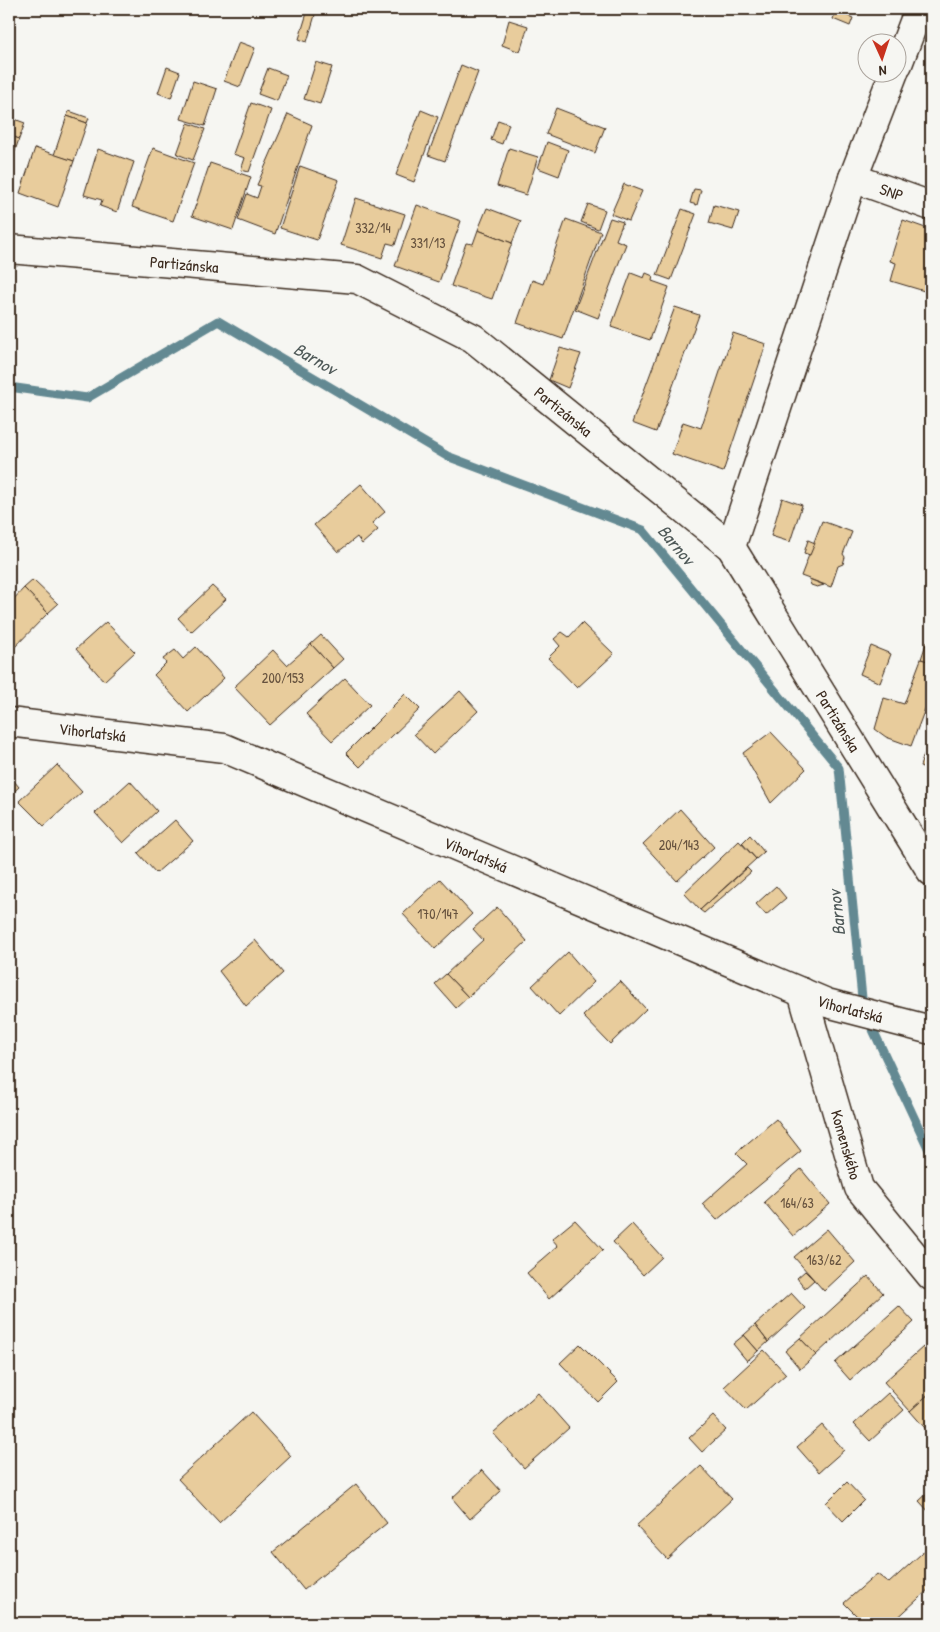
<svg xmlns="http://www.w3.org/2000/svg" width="940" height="1632" font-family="'Patrick Hand',sans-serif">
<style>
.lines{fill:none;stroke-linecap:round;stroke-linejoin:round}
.stream{stroke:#648992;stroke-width:9}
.building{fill:#e8cc9c;stroke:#3b2a1e}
.minor-casing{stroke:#3b2a1e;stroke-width:31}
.tertiary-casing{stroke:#3b2a1e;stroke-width:31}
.minor{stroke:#f6f6f2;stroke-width:28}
.tertiary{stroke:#f6f6f2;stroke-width:28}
.labels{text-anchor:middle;stroke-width:5;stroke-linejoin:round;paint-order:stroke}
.number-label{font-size:14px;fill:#66523e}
.street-label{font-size:16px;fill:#3b2a1e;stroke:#f6f6f2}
.water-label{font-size:18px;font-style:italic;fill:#4f5958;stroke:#f6f6f2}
</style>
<rect width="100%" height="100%" fill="#f6f6f2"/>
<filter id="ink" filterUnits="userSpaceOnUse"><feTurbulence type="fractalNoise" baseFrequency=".02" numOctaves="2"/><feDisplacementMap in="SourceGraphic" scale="10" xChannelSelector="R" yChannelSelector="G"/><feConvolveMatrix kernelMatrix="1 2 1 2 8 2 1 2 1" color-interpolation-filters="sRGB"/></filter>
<g filter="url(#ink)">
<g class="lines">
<!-- stream -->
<g class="stream">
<polyline points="9,387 87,398 218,321 447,456 643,530 839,768 863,1008"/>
<polyline points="868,1019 931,1154"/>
</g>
</g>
<!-- building -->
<g class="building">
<polygon points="836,11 853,18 850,26 833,19"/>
<polygon points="307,13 315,15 307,42 299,39"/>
<polygon points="509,20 528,26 520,52 502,45"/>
<polygon points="239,42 255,48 240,87 224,81"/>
<polygon points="316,62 332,67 320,104 304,99"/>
<polygon points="461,65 478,72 445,161 428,155"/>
<polygon points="167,67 180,72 171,98 158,93"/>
<polygon points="268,68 287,75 277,101 258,94"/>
<polygon points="193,81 217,89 205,126 181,119"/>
<polygon points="251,103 271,110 249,172 241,170 245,158 233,154"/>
<polygon points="556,108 605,127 595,153 546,134"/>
<polygon points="421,110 438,117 414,182 396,175"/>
<polygon points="69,111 89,118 87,123 67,116"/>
<polygon points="288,114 312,125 275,234 238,220 247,194 257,198 261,186 257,185"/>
<polygon points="67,116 87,123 74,161 54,155"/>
<polygon points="9,117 25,123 19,139 9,135"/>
<polygon points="498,120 509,124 502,144 491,140"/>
<polygon points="188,123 205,129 193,160 177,154"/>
<polygon points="9,135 19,139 9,169"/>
<polygon points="547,142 568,150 559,176 538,168"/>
<polygon points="35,148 74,161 58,207 20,193"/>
<polygon points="153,148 194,163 173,221 132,207"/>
<polygon points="509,148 538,157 526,195 497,186"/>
<polygon points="98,149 134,162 117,212 100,206 102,200 84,195"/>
<polygon points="210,163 251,177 233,230 192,216"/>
<polygon points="300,166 339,180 317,240 280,228"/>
<polygon points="624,184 642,191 629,221 611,214"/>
<polygon points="694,189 701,190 697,205 690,203"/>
<polygon points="356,198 405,214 395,245 387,243 382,258 341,245"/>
<polygon points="588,204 605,210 598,229 581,222"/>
<polygon points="417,205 461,221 439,282 395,266"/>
<polygon points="714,205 739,212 733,230 709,223"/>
<polygon points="487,208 521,221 512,243 478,230"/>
<polygon points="682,209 696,214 671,280 657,275"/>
<polygon points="610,218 623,222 616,240 626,244 598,318 575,309"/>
<polygon points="566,219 601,232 563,339 517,323 532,280 543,284"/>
<polygon points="903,220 931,230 931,293 891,281 896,263 890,261"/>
<polygon points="478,230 512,243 492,299 451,286 466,243 473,244"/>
<polygon points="631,273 644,278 646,273 653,276 652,281 669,287 650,340 611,327"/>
<polygon points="675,307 699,315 656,432 632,423"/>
<polygon points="733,333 766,344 723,472 672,454 683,422 701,428"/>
<polygon points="560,348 581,354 568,388 549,380"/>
<polygon points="361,484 385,512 372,523 378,530 362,544 357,537 338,552 314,525"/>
<polygon points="782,498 802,505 790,542 771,536"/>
<polygon points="822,521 852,532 843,554 845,557 843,564 838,566 831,587 801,576"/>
<polygon points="808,540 815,543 810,555 804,553"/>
<polygon points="809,579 824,585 817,587 811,585"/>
<polygon points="33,580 58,604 48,613 24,588"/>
<polygon points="212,586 226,599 191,632 178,618"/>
<polygon points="24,588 48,613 9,653 9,604"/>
<polygon points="106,622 135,652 104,681 76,649"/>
<polygon points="582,623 614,654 577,688 548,658 560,646 554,639 562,632 569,637"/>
<polygon points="321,635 343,659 333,668 311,644"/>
<polygon points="927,641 931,643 931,662 921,659"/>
<polygon points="311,644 333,668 270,725 234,687 273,650 287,665"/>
<polygon points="871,646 891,654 880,683 860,674"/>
<polygon points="196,647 224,678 188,712 154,675 166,663 163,659 175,650 183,659"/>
<polygon points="921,659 931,662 931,693 911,746 886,737 875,729 884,698 904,704"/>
<polygon points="345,678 370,705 332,741 306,714"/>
<polygon points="460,691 478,711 433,754 414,734"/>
<polygon points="405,694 420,709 360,767 346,753"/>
<polygon points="771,732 806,769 771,803 743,753"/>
<polygon points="931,735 931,771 920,766"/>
<polygon points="57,765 82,792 44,826 19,801"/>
<polygon points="9,775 19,787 9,796"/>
<polygon points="130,781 157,811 123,843 95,813"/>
<polygon points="680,809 714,847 677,881 643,844"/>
<polygon points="175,820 193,841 156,873 138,853"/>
<polygon points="750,835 764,852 756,859 742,843"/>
<polygon points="739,841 756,859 700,910 684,893"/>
<polygon points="747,868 751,872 704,913 700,910"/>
<polygon points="440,879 472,914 435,949 403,914"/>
<polygon points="776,886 786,898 766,915 756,904"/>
<polygon points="497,907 527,941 468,997 446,974 483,940 473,929"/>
<polygon points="255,940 283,973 246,1006 219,971"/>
<polygon points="568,952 594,982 559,1016 532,986"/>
<polygon points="446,974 468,997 456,1008 435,984"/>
<polygon points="620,981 646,1009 610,1044 583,1016"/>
<polygon points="776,1119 801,1151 717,1220 702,1204 747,1164 736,1153"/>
<polygon points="801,1169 830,1204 793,1236 764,1202"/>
<polygon points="575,1220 603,1250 549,1299 527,1273 558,1246 552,1239"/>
<polygon points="632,1224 662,1257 643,1275 613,1242"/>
<polygon points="827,1229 855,1262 824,1291 794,1257"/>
<polygon points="805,1271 814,1280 805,1288 797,1278"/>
<polygon points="868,1276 883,1293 816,1355 800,1338"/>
<polygon points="791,1293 805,1308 768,1342 755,1325"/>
<polygon points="899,1306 914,1322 850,1380 835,1363"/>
<polygon points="755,1325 768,1342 758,1351 744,1335"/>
<polygon points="744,1335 758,1351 747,1361 733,1344"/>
<polygon points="800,1338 816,1355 800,1369 785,1351"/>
<polygon points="580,1344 618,1382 598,1402 560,1363"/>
<polygon points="923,1347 931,1356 931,1392 910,1411 884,1382"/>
<polygon points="764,1350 786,1374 746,1410 724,1387"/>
<polygon points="931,1392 931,1435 910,1411"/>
<polygon points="538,1393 569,1428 524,1468 493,1433"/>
<polygon points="888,1393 904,1410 870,1441 854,1424"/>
<polygon points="251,1412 291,1456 219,1523 178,1479"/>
<polygon points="713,1416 726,1430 702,1452 689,1438"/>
<polygon points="822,1425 844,1450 819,1472 797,1447"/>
<polygon points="701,1466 732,1499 667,1559 636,1526"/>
<polygon points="482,1470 501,1491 470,1519 452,1498"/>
<polygon points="847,1482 864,1500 843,1521 826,1503"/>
<polygon points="356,1484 387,1523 304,1590 273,1552"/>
<polygon points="931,1490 931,1514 919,1501"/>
<polygon points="931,1545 931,1587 892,1623 864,1623 844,1603 877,1574 889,1583"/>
</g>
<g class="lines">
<!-- minor casing -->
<g class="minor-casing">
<g id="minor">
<polyline points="898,64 919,9"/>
<path id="s1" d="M853,178L931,206"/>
<path id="s2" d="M9,249L357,279L473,338L731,547L931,871"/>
<polyline points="731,547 853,178 894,72"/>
<path id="s3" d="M802,992L859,1188L931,1276"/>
</g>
</g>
<!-- tertiary casing -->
<g class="tertiary-casing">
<g id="tertiary">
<path id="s4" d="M9,722L224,748L827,1003L931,1030"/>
</g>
</g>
<!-- minor -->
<use href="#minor" class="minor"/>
<!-- tertiary -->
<use href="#tertiary" class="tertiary"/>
</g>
</g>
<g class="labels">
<!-- number labels -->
<g class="number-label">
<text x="373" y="233">332/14</text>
<text x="428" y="248">331/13</text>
<text x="283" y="683">200/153</text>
<text x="679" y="850">204/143</text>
<text x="438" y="919">170/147</text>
<text x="797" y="1208">164/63</text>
<text x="824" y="1265">163/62</text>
</g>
<!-- street labels -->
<g class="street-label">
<text dy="6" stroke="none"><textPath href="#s1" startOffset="41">SNP</textPath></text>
<text dy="6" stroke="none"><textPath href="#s2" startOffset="176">Partizánska</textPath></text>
<text dy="6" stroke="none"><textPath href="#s2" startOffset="596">Partizánska</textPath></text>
<text dy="6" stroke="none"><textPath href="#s2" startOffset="1016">Partizánska</textPath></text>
<text dy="6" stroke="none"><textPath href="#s4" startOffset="84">Vihorlatská</textPath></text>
<text dy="6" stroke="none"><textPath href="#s4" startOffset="490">Vihorlatská</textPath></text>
<text dy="6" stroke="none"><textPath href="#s4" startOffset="895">Vihorlatská</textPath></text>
<text dy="6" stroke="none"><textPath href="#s3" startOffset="159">Komenského</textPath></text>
</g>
<!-- water labels -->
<g class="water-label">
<text transform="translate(315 359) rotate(30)" y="6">Barnov</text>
<text transform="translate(676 545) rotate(50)" y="6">Barnov</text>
<text transform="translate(837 913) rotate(-96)" y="6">Barnov</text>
</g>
</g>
<!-- margin -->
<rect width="940" height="1632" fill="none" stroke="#f6f6f2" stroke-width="30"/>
<rect x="15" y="15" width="910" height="1602" fill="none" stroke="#3b2a1e" stroke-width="2" filter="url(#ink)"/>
<!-- north arrow -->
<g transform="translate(882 58) rotate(177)"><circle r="24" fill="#f6f6f2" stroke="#aba49d"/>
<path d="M0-4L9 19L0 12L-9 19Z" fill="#c8321e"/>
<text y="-8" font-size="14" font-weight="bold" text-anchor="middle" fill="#3b2a1e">N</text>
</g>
</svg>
